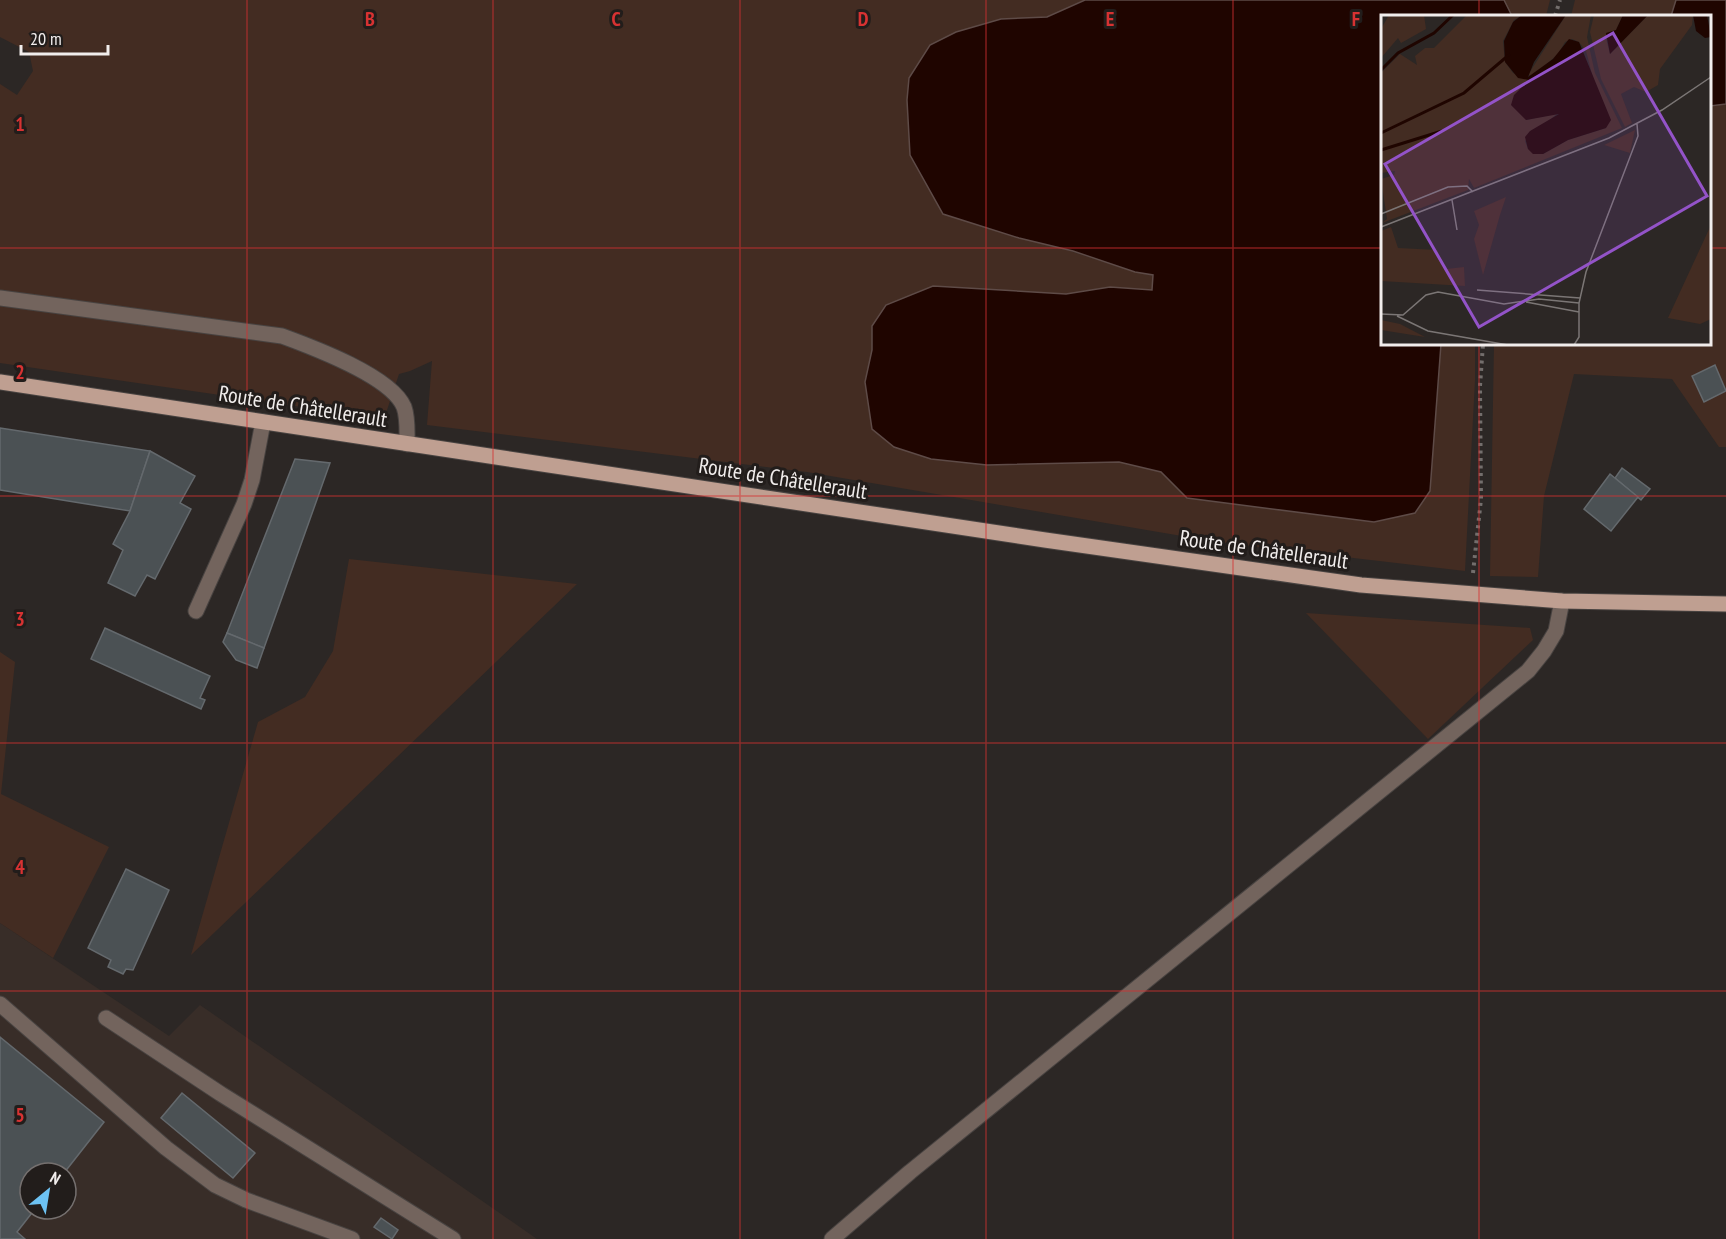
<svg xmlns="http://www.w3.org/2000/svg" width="1726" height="1239" font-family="'PT Sans Narrow',sans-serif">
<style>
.built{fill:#382d28;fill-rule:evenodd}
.green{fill:#432c22}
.water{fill:#1f0500;stroke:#5e4b47;stroke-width:1.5}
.building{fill:#4b5154;stroke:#64696d;stroke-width:1.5}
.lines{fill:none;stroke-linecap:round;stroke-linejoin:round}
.minor-casing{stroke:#484341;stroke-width:17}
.major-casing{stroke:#484341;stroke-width:17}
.path{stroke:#736e6c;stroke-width:4;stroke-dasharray:3 4.5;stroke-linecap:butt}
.minor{stroke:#73645d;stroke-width:15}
.major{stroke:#bf9f91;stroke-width:15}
.grid{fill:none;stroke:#d73232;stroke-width:1.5;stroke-opacity:0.55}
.labels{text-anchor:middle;stroke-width:6;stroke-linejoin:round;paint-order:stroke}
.street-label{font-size:22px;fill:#f1edec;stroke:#221d1b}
.inset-river{fill:none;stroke:#1f0500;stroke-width:3}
.inset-road{fill:none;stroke:#7b7675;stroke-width:1.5}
.view{fill:#9353c8;fill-opacity:0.15;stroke:#9353c8;stroke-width:3}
.inset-edge{fill:none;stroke:#f1edec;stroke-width:3}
.grid-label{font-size:20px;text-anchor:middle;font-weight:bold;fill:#d73232;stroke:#221d1b;stroke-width:6;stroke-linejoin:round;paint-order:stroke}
</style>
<rect width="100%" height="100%" fill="#2c2725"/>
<!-- built -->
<path class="built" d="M0,923L169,1036L200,1005L537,1239H0ZM30,1173H66V1209H30Z"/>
<!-- green -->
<g class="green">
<polygon points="0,0 1085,0 1047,17 1001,19 909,78 907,101 910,155 943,214 1070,251 1135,272 1154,276 1152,290 1110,287 872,326 872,350 865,382 931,459 987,465 1119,462 1161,472 1187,498 1374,522 1438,391 1441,344 1475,344 1475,380 1465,571 1217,542 807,472 427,425 432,361 410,371 399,374 384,419 0,363 0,84 17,95 33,71 29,52 0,37"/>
<polygon points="1504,0 1550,0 1546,16 1512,16"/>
<polygon points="1575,0 1676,0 1671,16 1571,16"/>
<polygon points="1726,104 1726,447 1719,447 1672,379 1574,374 1544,496 1538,577 1490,576 1494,344 1710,344 1710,106"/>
<polygon points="349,559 577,584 191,955 258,722 305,697 333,651"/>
<polygon points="1306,613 1530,628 1533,640 1428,739"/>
<polygon points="0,652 15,662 1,794 109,847 53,958 0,923"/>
</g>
<!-- water -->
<g class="water">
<polygon points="1085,0 1504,0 1512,16 1382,16 1382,344 1441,344 1430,491 1415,513 1374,522 1187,498 1161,472 1119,462 987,465 931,459 894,447 872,429 865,382 872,350 872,326 886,305 933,286 1066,294 1110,287 1152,290 1153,275 1135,272 1073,251 1019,238 943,214 910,155 907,100 909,78 930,45 956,32 1001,19 1047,17"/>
<polygon points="1676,0 1726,0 1726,104 1710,106 1710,16 1671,16"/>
</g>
<!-- building -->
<g class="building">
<polygon points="1715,365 1726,391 1704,402 1692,376"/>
<polygon points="0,428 150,451 130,511 0,490"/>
<polygon points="150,451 195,476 180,503 191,509 155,579 147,575 135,596 108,583 123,550 113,544 130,511"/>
<polygon points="295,459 330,463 264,648 227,633"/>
<polygon points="1622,468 1650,489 1641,500 1615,478"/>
<polygon points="1610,474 1638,497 1611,531 1584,509"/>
<polygon points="105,628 210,676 200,698 205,700 201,709 91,659"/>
<polygon points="227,633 264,648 257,668 236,660 223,642"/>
<polygon points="126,869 169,890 133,970 126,969 123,974 108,967 111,960 88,948"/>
<polygon points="0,1037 104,1122 64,1173 30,1173 30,1209 35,1209 17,1232 25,1239 0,1239"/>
<polygon points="182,1093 255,1153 233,1178 161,1118"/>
<polygon points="381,1218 398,1230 392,1239 374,1227"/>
</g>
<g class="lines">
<!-- minor casing -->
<g class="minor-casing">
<g id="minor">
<path d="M0,298L282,336C312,347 391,376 404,407C408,418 407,433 407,444"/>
<polyline points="196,611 244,504 252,480 263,422"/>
<polyline points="0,1004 166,1148 215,1185 246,1200 352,1239"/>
<polyline points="106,1018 221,1094 453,1239"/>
<polyline points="832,1239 910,1172 1528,671 1544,651 1556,631 1562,601"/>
</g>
</g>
<!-- major casing -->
<g class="major-casing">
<polyline id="major" points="0,382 1045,540 1361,585 1562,601 1726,604"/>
</g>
<!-- path -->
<g class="path">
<polyline points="1555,16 1560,0"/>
<polyline points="1473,573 1481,499 1480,386 1483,344"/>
</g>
<!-- minor -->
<use href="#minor" class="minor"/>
<!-- major -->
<use href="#major" class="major"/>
</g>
<!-- grid -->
<path class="grid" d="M247,0V1239M493,0V1239M740,0V1239M986,0V1239M1233,0V1239M1479,0V16M0,248H1382M1710,248H1726M1479,344V1239M0,496H1726M0,743H1726M0,991H1726"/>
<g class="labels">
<!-- street labels -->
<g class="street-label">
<text transform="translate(303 406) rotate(9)" y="8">Route de Châtellerault</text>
<text transform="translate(783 478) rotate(9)" y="8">Route de Châtellerault</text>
<text transform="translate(1264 549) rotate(8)" y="8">Route de Châtellerault</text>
</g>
</g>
<!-- overview -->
<g transform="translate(1381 15)">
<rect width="330" height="330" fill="#2c2725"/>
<path d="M8,0H43L45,14L20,28L17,23L0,43V14ZM86,0H141L133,5L122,26L124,47L132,58L148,65L138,75L145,105L177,98L144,126L147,134L162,139L187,125L225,113L205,36L198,27L191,24L184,27L177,39L152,61L147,60L185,0H210L206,22L214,58L241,113L93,173L88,164L87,175L1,208L6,204L0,164L13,160L14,156L0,158V58L19,39L36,50L34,41L44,33H53ZM213,0H242L235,15L225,23L229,39L267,0H312L311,10L279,54L277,70L265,77L253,72L240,79L251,108L244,112L220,64L209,17ZM254,115L249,138L223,130ZM125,182L119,200L102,260L93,224L98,210L93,196ZM330,210V304L319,309L287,303ZM10,212L17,233L56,235L65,254L83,252L84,271L0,266V216ZM0,305L19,309L44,322L0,315Z" fill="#432c22"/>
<path d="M141,0H185L153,47L147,62L172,44L188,24L198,27L230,105L225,113L187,125L162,139H152L147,134L144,122L149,116L178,99L145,105L130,90L133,80L148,65L137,63L124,47L123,26L132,7ZM242,0H267L229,39L225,18L235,15ZM312,0H326L330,22L324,23L315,16Z" fill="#1f0500"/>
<path class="inset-river" d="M0,55L17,38L53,18L72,0M0,118L83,78L129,39M0,135L61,116"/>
<path class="inset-road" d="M71,185L76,215M0,199L67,172L86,171L92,177M0,212L228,123L281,95L330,62M96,275L199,283M145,287L198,297M0,299L22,300L45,280L57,277L123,289L158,284L198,288M16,301L47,316L127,330M193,330L198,322V288L205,257L257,121L256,109"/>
<path class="view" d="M232,18L326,181L98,312L4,149Z"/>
<rect width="330" height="330" class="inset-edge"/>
</g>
<g class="grid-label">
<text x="370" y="26">B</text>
<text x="616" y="26">C</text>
<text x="863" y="26">D</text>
<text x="1110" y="26">E</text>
<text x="1356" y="26">F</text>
<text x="20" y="131">1</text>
<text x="20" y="379">2</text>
<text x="20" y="626">3</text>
<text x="20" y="874">4</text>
<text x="20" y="1122">5</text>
</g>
<!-- north arrow -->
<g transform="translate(48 1191) rotate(30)"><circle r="28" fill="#221d1b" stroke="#75706f" stroke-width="1.5"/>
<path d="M0-4.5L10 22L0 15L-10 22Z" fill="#6dc2f3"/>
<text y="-9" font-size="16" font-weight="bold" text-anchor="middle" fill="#f1edec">N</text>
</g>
<!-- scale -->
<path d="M21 45v9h87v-9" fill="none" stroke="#f1edec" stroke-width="3"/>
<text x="30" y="45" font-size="18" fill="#f1edec" stroke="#221d1b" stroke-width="4.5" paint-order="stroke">20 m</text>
</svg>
